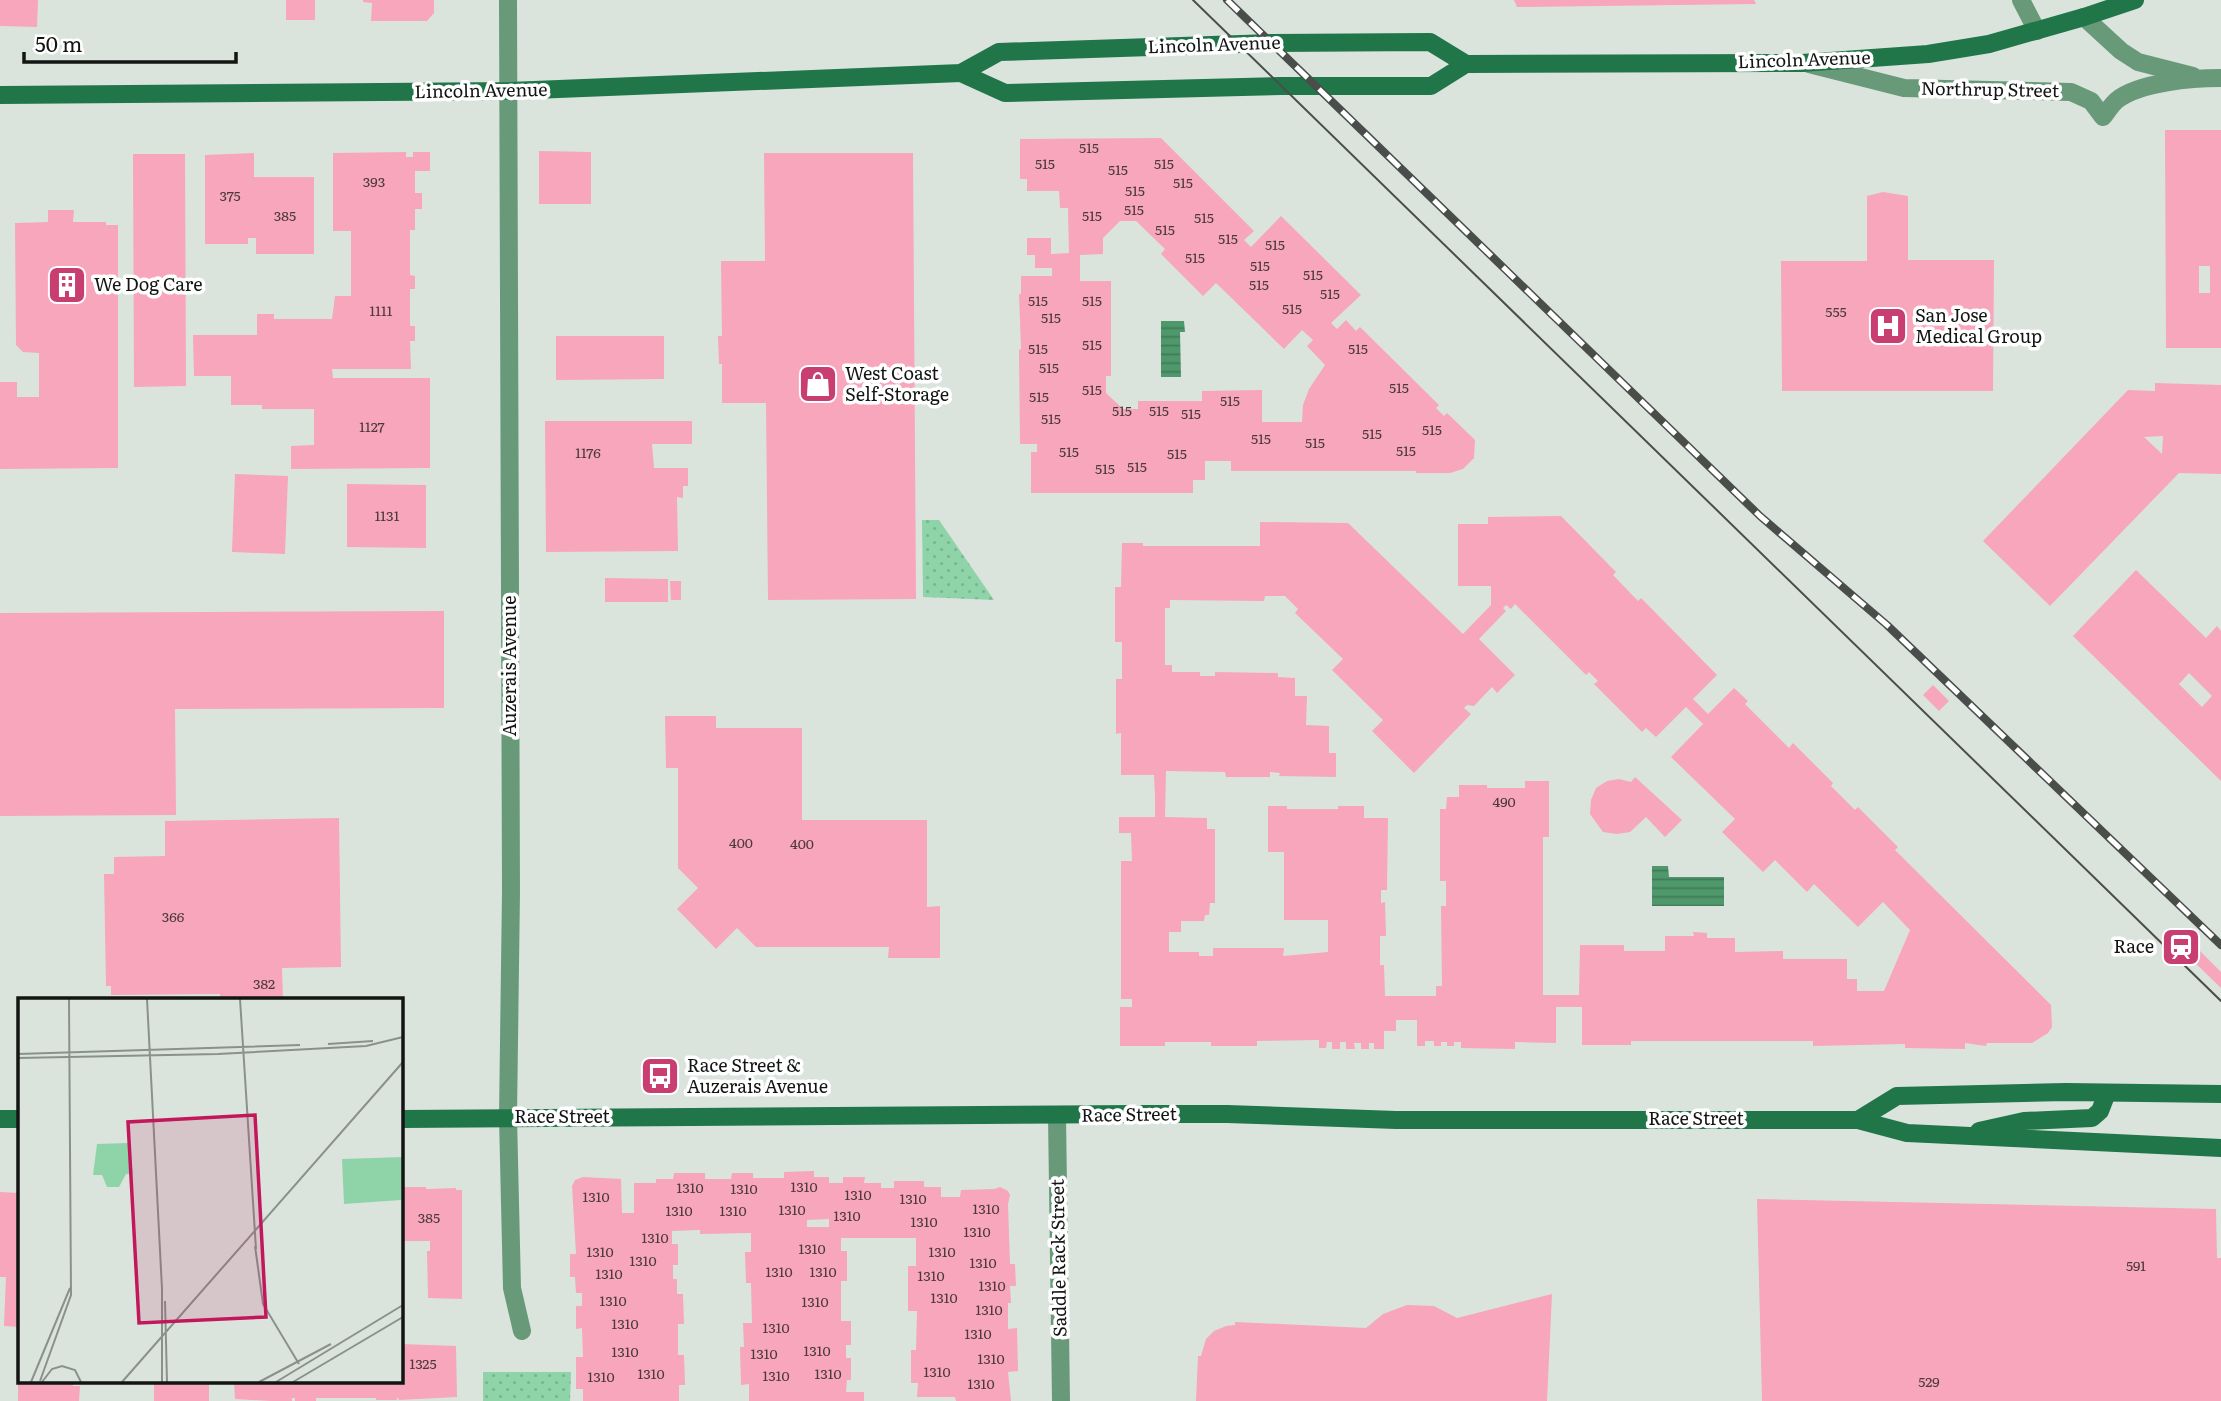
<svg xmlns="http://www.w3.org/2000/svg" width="2221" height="1401" font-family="Literata,serif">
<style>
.grass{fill:url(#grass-dots)}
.water{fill:url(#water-rules)}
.building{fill:#f7a6bb;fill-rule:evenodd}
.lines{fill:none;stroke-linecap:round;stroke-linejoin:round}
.minor{stroke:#689a7a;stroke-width:18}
.tertiary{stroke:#689a7a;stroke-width:18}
.secondary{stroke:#207649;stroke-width:18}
.tram{stroke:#494e4b;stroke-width:2}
.rail-casing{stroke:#494e4b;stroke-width:8}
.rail{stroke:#fff;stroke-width:5;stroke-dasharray:16;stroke-linecap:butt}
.labels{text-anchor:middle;stroke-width:7;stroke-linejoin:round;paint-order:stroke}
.number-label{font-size:14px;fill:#4b393d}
.street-label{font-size:18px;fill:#121513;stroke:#fff}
.poi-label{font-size:18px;fill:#121513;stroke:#fff;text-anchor:start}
.inset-road{fill:none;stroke:#8a918c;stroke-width:2}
.view{fill:#c2185b;fill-opacity:0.15;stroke:#c2185b;stroke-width:3.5}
.inset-edge{fill:none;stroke:#121513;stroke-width:3.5}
</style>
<defs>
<pattern id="grass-dots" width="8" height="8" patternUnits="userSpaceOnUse" patternTransform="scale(1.75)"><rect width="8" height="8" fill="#8fd4a8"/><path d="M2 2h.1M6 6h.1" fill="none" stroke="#7ab590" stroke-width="1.8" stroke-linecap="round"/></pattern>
<pattern id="water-rules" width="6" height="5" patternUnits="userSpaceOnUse" patternTransform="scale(1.75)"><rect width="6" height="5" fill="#4f986c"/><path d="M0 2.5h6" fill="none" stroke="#407b58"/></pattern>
</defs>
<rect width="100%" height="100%" fill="#dae4dd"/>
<!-- grass -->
<g class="grass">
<polygon points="922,520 939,520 994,600 923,597"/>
<polygon points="483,1372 571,1372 570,1401 483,1401"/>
</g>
<!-- water -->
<g class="water">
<polygon points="1161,321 1184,321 1185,332 1180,332 1181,377 1161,377"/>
<polygon points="1652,866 1668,866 1669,877 1724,877 1724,906 1652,906"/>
</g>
<!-- building -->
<g class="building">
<polygon points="0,0 38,0 37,27 0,26"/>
<rect x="286" y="0" width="29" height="20"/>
<polygon points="363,0 434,0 434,13 427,21 371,21 372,3 363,2"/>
<polygon points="1514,0 1754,0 1756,4 1517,7"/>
<path d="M2165,130H2221V348H2166ZM2199,266H2210V293H2199Z"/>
<path d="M1161,138L1254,231L1244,240L1251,247L1281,216L1361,295L1331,323L1337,329L1346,320L1356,331L1360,327L1439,405L1436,408L1444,416L1447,413L1475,440L1474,458L1463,469L1450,473H1416V471H1231V461H1205V480H1193V493H1031V452H1037V444H1020L1019,350L1021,349L1019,294H1021V276H1052V268H1035V255H1027V238H1051V254L1069,253L1068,208H1060L1059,191H1027V179H1020V139ZM1120,221H1136L1165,249L1161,254L1203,296L1216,283L1284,349L1302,330L1313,340L1307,346L1325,365L1309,389L1303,405L1302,422H1262V390L1202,391V401H1138V409H1123L1106,393V376H1111V281H1080V255L1103,254V238Z"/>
<polygon points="539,151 591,152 591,204 539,204"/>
<polygon points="406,152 406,157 413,157 413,152 430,152 430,171 415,171 415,193 422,193 422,209 415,209 415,230 410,230 410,275 415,276 415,289 410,289 410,326 415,326 415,341 410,341 411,369 332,369 333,378 430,378 430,468 291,469 291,446 314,445 314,409 262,409 262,405 231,405 231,376 194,376 193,335 257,335 257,314 274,314 274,319 332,319 335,296 351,296 351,231 333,231 333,153"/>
<polygon points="254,153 254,177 314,177 314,254 256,254 256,238 248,238 248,244 205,244 205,155"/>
<polygon points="764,153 913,153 916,599 768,600 766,403 722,403 722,364 719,364 718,336 722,336 721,261 765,261"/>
<polygon points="133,154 185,154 186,386 134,387"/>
<polygon points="1883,192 1908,196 1908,260 1994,260 1993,391 1782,391 1781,261 1867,261 1867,196"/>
<polygon points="48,210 74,210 73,222 106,222 106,225 118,225 118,468 0,469 0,382 17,382 17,397 39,397 39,353 23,352 16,345 15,223 48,222"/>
<polygon points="556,336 664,336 664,379 556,380"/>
<path d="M2155,383L2221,385V474L2179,473L2050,606L1983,541L2128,390L2155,391ZM2163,436L2162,454L2144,437Z"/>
<polygon points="545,421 692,421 692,444 652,444 654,468 688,468 688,486 683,486 683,498 677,497 678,551 546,552"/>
<polygon points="235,474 288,476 285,554 232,552"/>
<polygon points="347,484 426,485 426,548 347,547"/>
<path d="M1561,516L1616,572L1613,575L1638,601L1641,598L1717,675L1693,699L1708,714L1734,688L1748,701L1745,704L1789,748L1793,743L1833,783L1831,786L1855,810L1858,807L1898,847L1895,850L2051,1005L2052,1027L2048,1033L2032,1043H1987L1986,1046L1965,1043V1049L1905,1048V1044L1813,1046V1041H1631V1045H1582V1007H1556V1043L1515,1042V1049L1461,1048V1042H1454V1046H1447V1042H1441V1046H1434V1041H1425V1046H1417V1020H1396V1031H1384V1049H1374V1043H1369V1049H1361V1043H1354L1355,1049H1346V1042H1340V1049H1332V1042H1327L1326,1048H1319V1040L1257,1041V1046H1211V1042H1165V1046H1120V1007H1132V999H1121V861H1132L1131,833H1119V817H1155V797L1154,775H1121V733L1116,734V679H1122V642H1115V587H1121L1122,543H1143V546H1260V522L1348,523L1463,634L1491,605V586H1458V524H1488V517ZM1265,596H1285L1298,609L1295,613L1343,659L1332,670L1383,720L1372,731L1414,773L1471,714L1464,708L1467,705L1474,706L1492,687L1497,693L1515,675L1479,639L1506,611L1503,608L1506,605L1511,609L1515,604L1586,675L1589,672L1598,681L1594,684L1642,732L1646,728L1656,737L1686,707L1703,724L1671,757L1735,819L1722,832L1763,872L1775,860L1807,892L1814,884L1858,927L1883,902L1910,930L1884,991H1857V979H1847V959H1783V951L1735,952V938H1707V933L1693,932L1694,936H1665V951H1624V945H1580L1579,995H1543V837H1549V781H1525V788H1487V785H1459V797H1447L1446,809H1440V881H1446V906H1441L1442,986H1436V996H1385L1384,965H1380V936H1386L1385,902L1381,903V890H1387L1388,818H1364V806H1338V809H1287V806H1268V852H1284V920H1328V952L1283,956L1284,948H1213V956H1199V952H1169V932H1181V921H1204L1205,915H1209L1210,903H1215V829H1207V818L1165,817L1166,771L1225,772L1226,777H1270V772L1280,773L1279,776L1336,777V753H1329V726L1306,725L1307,696H1295V678L1278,677V673L1215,672V676H1200V672H1172V665H1165V608H1170V600L1264,601Z"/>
<path d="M2136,570L2206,638L2217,626L2221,631V781L2073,636ZM2189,673L2212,696L2202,707L2179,684Z"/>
<polygon points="605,578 668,579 668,602 605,602"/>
<polygon points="670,581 681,581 681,600 671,600"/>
<polygon points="444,611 444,708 175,709 176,815 0,816 0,613"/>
<polygon points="1933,685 1949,701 1939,711 1923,695"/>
<polygon points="665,716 716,716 716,728 802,728 802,820 927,820 927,907 940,906 940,958 888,958 889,947 756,947 737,928 716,949 677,909 698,888 678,868 678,768 666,768"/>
<polygon points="1635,777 1682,820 1665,837 1646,817 1630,832 1617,834 1603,832 1590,814 1591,800 1596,788 1607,781 1619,779 1631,782"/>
<polygon points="339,818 341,967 282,968 283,1000 220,1000 220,994 111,995 111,986 106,986 104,874 114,874 114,857 165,856 165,821"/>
<polygon points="2197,948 2221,972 2221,988 2189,957"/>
<path d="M814,1171V1177H829V1183H843V1177H865L864,1183H881V1188H894V1181H924V1187H941V1197H960L961,1190L994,1189L1000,1187L1008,1191L1010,1195L1008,1204L1010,1264H1015L1016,1286H1010L1011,1303H1008V1329L1017,1328L1018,1371L1008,1372L1011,1401H956L955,1397H917L918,1383H911V1350H916L917,1311H908V1266H916V1238H841V1251H847V1281H841V1321H851V1345H846V1358H851V1380H847L846,1392H864V1401H749V1384L741,1385L740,1347H744L743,1323H752L751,1283H746L745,1252H751V1233L700,1234V1230L672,1231V1244H678V1265H673V1279H677V1294H683L684,1324H678V1355H684L685,1385H679V1401H583V1389H576V1357H583L582,1328L576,1329V1306H582V1293H576L575,1277H570V1254H576L572,1186L575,1180L583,1177L621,1179L622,1213H634V1183H656V1179H673L674,1173H705V1179H731L732,1173H753V1178H784V1172ZM829,1219V1227H807V1220Z"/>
<polygon points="405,1187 426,1187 426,1189 456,1188 456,1190 462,1190 462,1299 428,1298 427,1251 430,1251 430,1241 401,1241 401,1189"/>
<polygon points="0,1192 19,1193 19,1327 4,1326 6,1277 0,1277"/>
<polygon points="1757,1199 2216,1209 2217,1258 2221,1258 2221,1401 1762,1401"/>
<polygon points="1552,1294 1547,1401 1196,1401 1198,1356 1201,1356 1206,1339 1214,1331 1226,1326 1235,1325 1235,1322 1366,1328 1383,1314 1407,1305 1434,1306 1457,1318"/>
<polygon points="401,1344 456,1346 457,1397 399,1400 397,1397 397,1400 376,1400 376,1398 316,1398 316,1401 295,1401 295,1398 292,1398 292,1401 271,1401 235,1399 234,1382 401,1382"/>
<polygon points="22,1382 73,1382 73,1386 80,1386 79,1401 18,1401 18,1384 22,1384"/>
<rect x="154" y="1382" width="55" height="19"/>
</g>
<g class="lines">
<!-- minor -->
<g class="minor">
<polyline points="2021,0 2037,31"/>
<polyline points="2084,17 2121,51 2138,62 2193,76"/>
<path d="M1809,64L1904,88L2071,92L2091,101L2103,117C2107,112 2112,104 2117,100C2140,82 2193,78 2221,78"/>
<polyline points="508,1117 512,1288 522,1331"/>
</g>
<!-- tertiary -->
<g class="tertiary">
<polyline points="508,0 511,892 508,1117"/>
<polyline points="1057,1116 1061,1401"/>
</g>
<!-- secondary -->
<g class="secondary">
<polyline points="961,73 1005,93 1281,86 1431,86 1466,64"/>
<polyline points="0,95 509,91 961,73 999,52 1271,43 1430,42 1466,64 1802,63 1928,54 1989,44 2084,17 2135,0"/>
<polyline points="0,1119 19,1119"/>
<polyline points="401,1119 1137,1114 1227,1114 1396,1120 1858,1120 1907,1133 2221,1148"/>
<polyline points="1858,1120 1897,1096 2066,1092 2221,1094"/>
<polyline points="1979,1131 2024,1121 2092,1118 2100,1111 2107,1093"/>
</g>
<!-- tram -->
<polyline class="tram" points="1193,0 2221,1001"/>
<!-- rail casing -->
<g class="rail-casing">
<polyline id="rail" points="1227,0 1760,516 1887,625 2221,945"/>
</g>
<!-- rail -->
<use href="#rail" class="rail"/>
</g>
<!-- icons -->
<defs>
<g id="building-square" transform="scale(2.0125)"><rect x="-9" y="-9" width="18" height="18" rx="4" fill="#c93e71" stroke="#fff"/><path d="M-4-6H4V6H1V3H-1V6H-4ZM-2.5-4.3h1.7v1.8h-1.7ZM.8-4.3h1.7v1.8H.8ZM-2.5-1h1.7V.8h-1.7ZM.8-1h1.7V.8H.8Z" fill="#fff"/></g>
<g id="hospital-square" transform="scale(2.0125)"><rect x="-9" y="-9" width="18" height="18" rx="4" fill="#c93e71" stroke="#fff"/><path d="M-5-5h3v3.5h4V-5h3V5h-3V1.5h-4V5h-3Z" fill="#fff"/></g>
<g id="shop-square" transform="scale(2.0125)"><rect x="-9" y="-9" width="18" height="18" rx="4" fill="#c93e71" stroke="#fff"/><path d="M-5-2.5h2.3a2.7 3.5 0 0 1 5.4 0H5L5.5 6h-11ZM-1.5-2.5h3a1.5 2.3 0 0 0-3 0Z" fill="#fff"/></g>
<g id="station-square" transform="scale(2.0125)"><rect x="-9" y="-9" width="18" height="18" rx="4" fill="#c93e71" stroke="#fff"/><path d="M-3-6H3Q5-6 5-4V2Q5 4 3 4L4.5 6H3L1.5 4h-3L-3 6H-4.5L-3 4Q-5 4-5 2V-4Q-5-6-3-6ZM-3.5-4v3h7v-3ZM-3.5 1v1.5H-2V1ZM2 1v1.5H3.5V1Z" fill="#fff"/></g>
<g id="bus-square" transform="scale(2.0125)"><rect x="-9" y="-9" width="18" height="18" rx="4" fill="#c93e71" stroke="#fff"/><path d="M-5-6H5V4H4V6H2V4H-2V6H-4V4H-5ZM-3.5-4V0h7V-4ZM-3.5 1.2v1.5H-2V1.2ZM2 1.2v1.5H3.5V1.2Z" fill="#fff"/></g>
</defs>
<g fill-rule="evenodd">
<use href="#building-square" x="67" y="285"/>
<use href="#hospital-square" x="1888" y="326"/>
<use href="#shop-square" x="818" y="384"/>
<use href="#station-square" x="2181" y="947"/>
<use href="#bus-square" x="660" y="1076"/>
</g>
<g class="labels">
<!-- number labels -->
<g class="number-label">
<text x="1089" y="153">515</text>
<text x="1045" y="169">515</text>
<text x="1164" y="169">515</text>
<text x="1118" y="175">515</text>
<text x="374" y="187">393</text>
<text x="1183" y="188">515</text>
<text x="1135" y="196">515</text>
<text x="230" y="201">375</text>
<text x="1134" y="215">515</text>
<text x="285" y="221">385</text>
<text x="1092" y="221">515</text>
<text x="1204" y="223">515</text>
<text x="1165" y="235">515</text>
<text x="1228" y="244">515</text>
<text x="1275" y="250">515</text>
<text x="1195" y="263">515</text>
<text x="1260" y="271">515</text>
<text x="1313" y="280">515</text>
<text x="1259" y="290">515</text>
<text x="1330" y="299">515</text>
<text x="1038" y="306">515</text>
<text x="1092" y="306">515</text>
<text x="1292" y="314">515</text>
<text x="381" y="316">1111</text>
<text x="1836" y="317">555</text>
<text x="1051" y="323">515</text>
<text x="1092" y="350">515</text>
<text x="1038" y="354">515</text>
<text x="1358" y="354">515</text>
<text x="1049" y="373">515</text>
<text x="1399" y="393">515</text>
<text x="1092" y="395">515</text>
<text x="1039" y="402">515</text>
<text x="1230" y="406">515</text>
<text x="1122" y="416">515</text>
<text x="1159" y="416">515</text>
<text x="1191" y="419">515</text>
<text x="1051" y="424">515</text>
<text x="372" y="432">1127</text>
<text x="1432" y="435">515</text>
<text x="1372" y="439">515</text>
<text x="1261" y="444">515</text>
<text x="1315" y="448">515</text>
<text x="1406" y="456">515</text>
<text x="1069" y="457">515</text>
<text x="588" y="458">1176</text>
<text x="1177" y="459">515</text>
<text x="1137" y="472">515</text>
<text x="1105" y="474">515</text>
<text x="387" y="521">1131</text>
<text x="1504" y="807">490</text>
<text x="741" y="848">400</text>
<text x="802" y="849">400</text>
<text x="173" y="922">366</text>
<text x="264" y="989">382</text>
<text x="804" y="1192">1310</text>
<text x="690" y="1193">1310</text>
<text x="744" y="1194">1310</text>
<text x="858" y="1200">1310</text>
<text x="596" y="1202">1310</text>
<text x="913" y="1204">1310</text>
<text x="986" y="1214">1310</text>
<text x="792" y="1215">1310</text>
<text x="679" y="1216">1310</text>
<text x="733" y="1216">1310</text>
<text x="847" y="1221">1310</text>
<text x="429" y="1223">385</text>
<text x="924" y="1227">1310</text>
<text x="977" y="1237">1310</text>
<text x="655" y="1243">1310</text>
<text x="812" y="1254">1310</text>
<text x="600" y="1257">1310</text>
<text x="942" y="1257">1310</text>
<text x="643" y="1266">1310</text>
<text x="983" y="1268">1310</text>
<text x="2136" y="1271">591</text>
<text x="779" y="1277">1310</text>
<text x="823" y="1277">1310</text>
<text x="609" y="1279">1310</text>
<text x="931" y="1281">1310</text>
<text x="992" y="1291">1310</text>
<text x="944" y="1303">1310</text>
<text x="613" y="1306">1310</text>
<text x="815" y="1307">1310</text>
<text x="989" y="1315">1310</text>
<text x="625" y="1329">1310</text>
<text x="776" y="1333">1310</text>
<text x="978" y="1339">1310</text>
<text x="817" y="1356">1310</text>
<text x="625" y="1357">1310</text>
<text x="764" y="1359">1310</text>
<text x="991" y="1364">1310</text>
<text x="423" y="1369">1325</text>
<text x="937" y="1377">1310</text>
<text x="651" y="1379">1310</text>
<text x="828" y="1379">1310</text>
<text x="776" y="1381">1310</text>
<text x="601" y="1382">1310</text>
<text x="1929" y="1387">529</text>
<text x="981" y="1389">1310</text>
</g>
<!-- street labels -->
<g class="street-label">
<text transform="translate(1214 45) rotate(-2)" y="6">Lincoln Avenue</text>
<text transform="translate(1804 60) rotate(-2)" y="6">Lincoln Avenue</text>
<text transform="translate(1990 90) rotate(1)" y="6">Northrup Street</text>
<text transform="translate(481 91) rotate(-1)" y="6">Lincoln Avenue</text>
<text transform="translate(510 666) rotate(-90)" y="6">Auzerais Avenue</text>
<text transform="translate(1129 1115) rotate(-1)" y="6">Race Street</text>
<text x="562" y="1123">Race Street</text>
<text x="1696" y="1125">Race Street</text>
<text transform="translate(1059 1258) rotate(-91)" y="6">Saddle Rack Street</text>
</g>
<!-- poi labels -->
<g class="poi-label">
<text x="94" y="291">We Dog Care</text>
<text x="1915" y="322">San Jose<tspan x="1915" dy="21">Medical Group</tspan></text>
<text x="845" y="380">West Coast<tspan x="845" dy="21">Self-Storage</tspan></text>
<text x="2154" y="953" text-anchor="end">Race</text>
<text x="687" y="1072">Race Street &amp;<tspan x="687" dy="21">Auzerais Avenue</tspan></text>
</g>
</g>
<!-- overview -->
<g transform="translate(18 998)">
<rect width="385" height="385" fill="#dae4dd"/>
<path d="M110,145L115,176H108L101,189H89L84,177H75L79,146ZM385,159L383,202L326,206L324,161Z" fill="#8fd4a8"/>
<path d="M374,163L376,198L356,199L355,195L352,199L332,201L330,165L350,164L351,169L354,164Z" fill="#8fd4a8"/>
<path class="inset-road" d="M129,1L144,291V384M222,1L238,251M310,46L355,43M0,56L282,47M0,60L200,56L348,48L385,39M237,248L245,306L281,366M147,303L149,384M22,383L53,297L51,1M13,384L52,290M24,384L34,371L44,368L57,372L63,384M104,384L385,64M241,384L313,346M258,384L385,307M275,384L385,319"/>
<path class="view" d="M237,117L248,319L121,325L110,124Z"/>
<rect width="385" height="385" class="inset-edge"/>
</g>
<!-- scale -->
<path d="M24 52v10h212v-10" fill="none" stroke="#121513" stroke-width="3.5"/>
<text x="35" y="52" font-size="21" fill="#121513" stroke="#ffffff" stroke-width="5" paint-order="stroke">50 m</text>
</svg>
